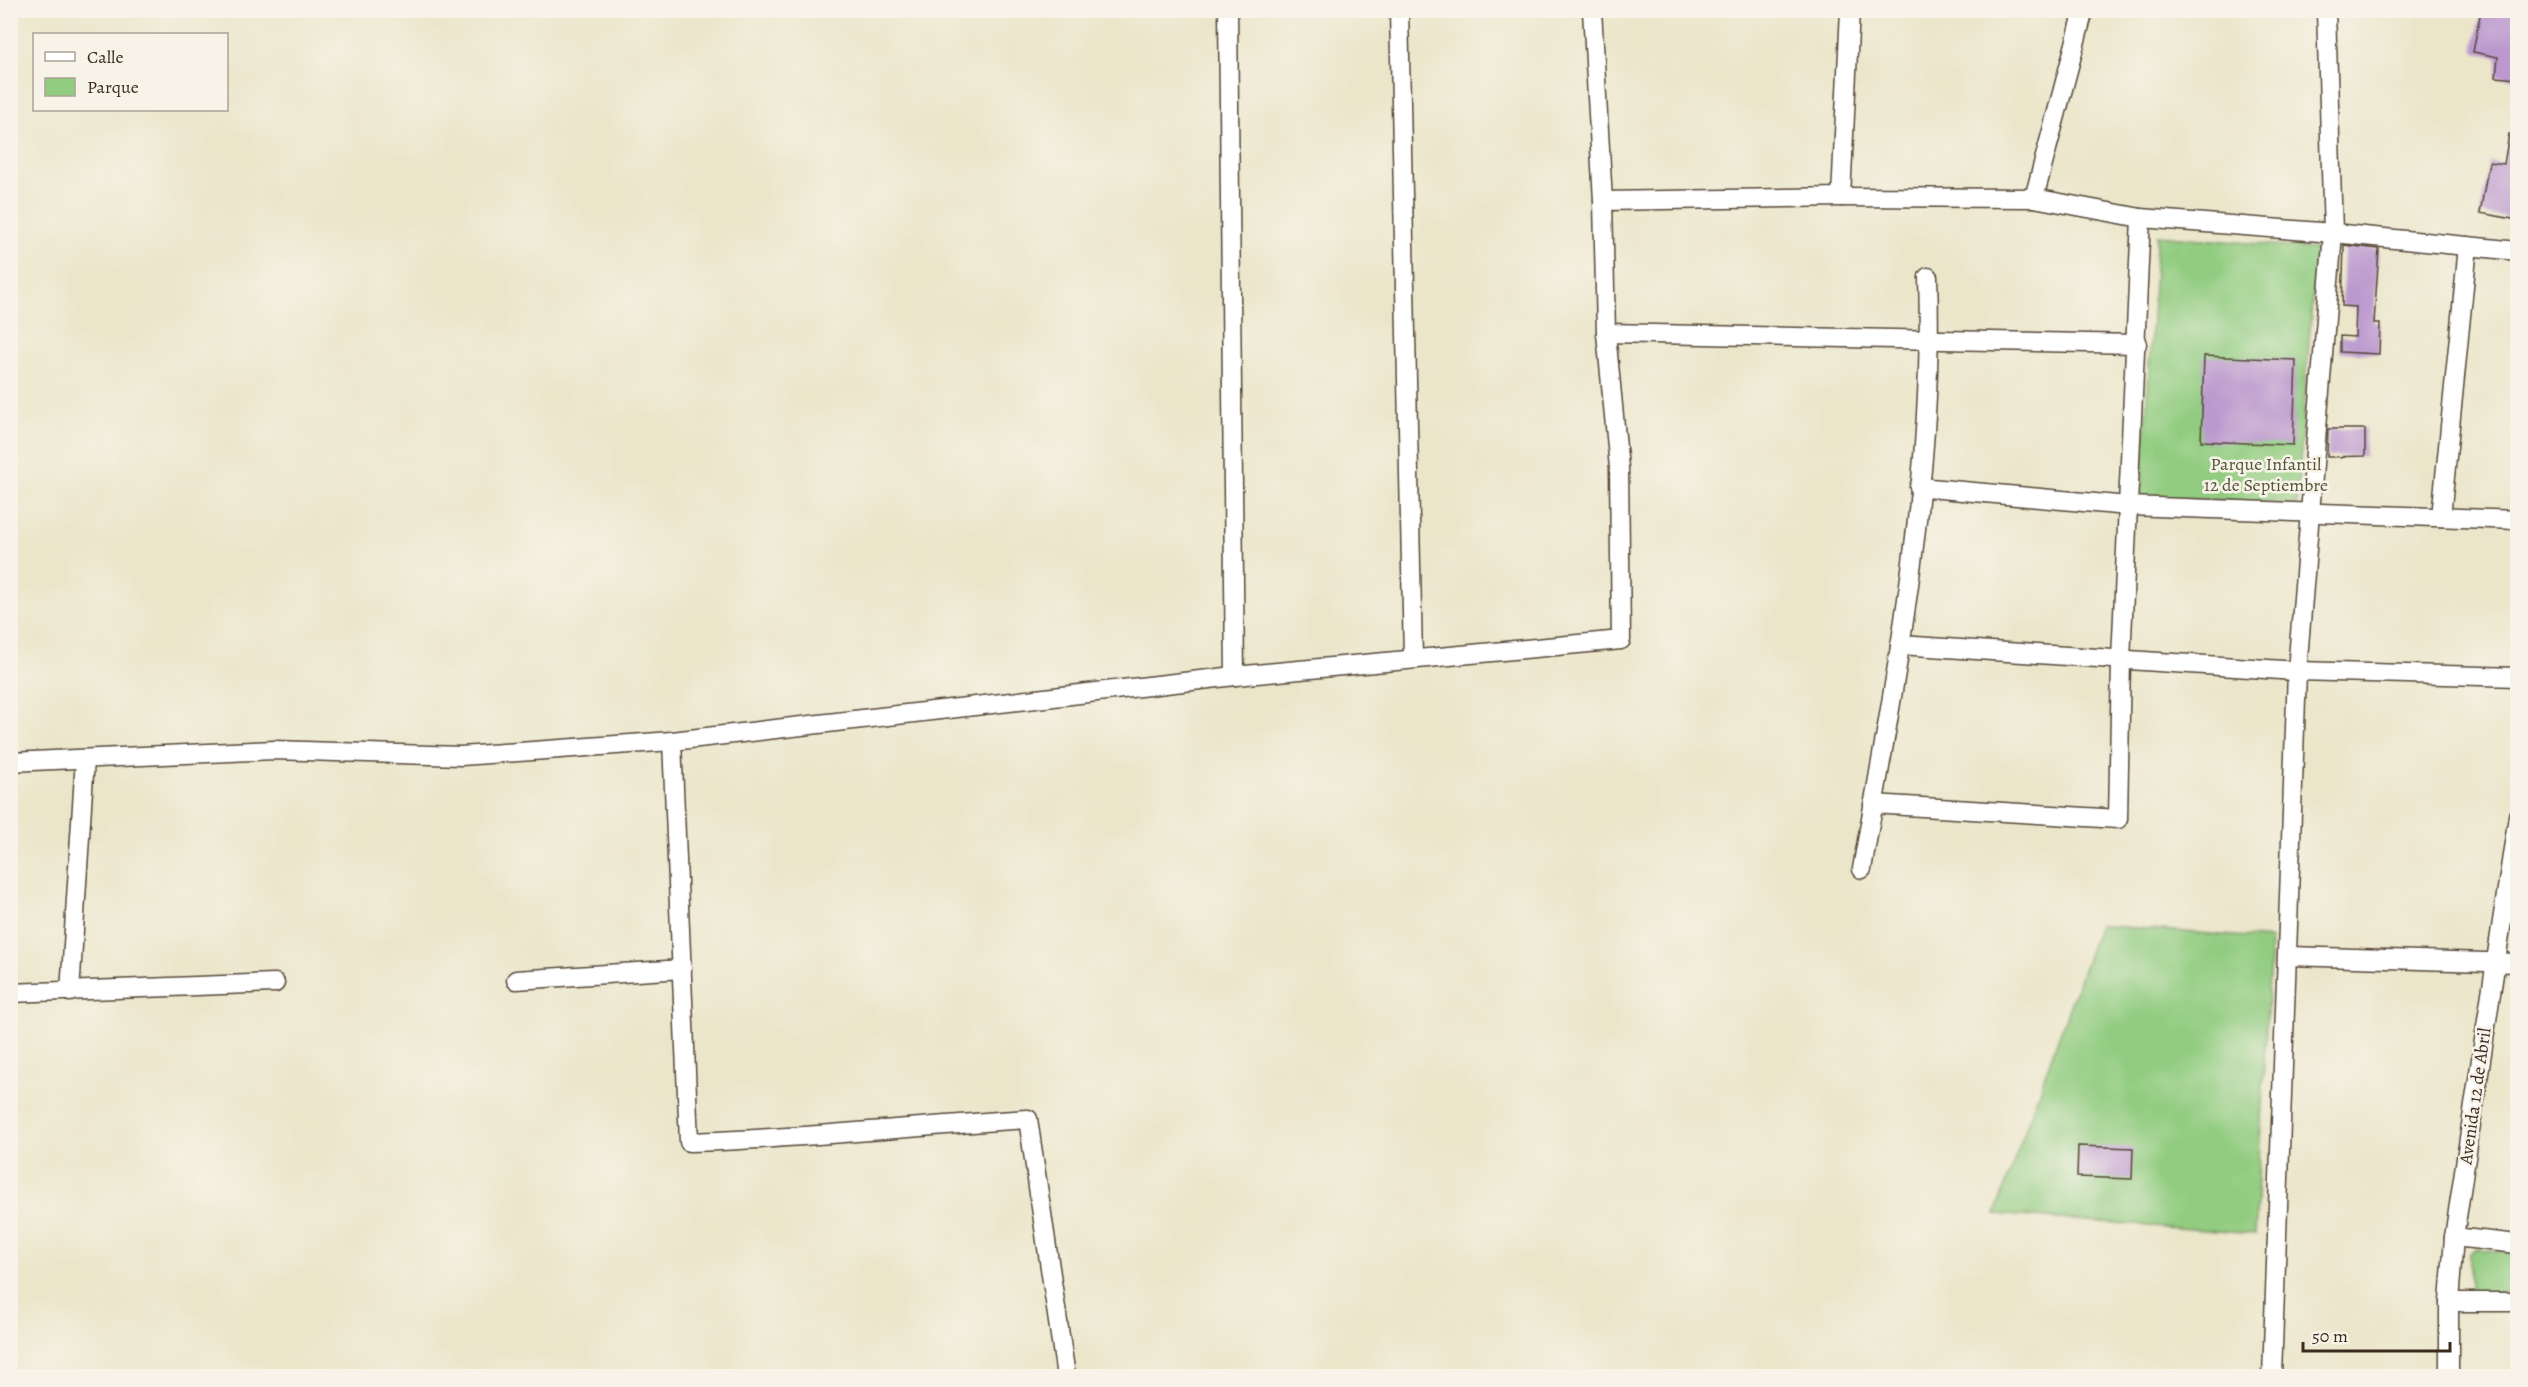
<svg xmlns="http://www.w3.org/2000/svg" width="2528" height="1387" font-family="Alegreya,serif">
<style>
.green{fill:#91cc80;stroke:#667b4f;stroke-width:1.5}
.building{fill:#bb98ce}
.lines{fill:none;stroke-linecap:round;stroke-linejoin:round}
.street-casing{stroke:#554638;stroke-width:21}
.street{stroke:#fff;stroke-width:18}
.labels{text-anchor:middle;stroke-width:5;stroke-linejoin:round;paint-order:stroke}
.park-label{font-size:18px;fill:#505236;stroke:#f7f3e8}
.street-label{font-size:18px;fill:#3b2a1e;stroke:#f7f3e8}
</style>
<rect width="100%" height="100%" fill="#f7f3e8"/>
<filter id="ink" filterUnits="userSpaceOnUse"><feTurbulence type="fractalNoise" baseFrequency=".0167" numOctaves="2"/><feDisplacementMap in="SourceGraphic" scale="12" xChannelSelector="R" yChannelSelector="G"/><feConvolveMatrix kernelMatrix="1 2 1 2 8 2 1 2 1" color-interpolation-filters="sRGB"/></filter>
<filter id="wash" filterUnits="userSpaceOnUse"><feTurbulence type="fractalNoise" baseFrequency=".008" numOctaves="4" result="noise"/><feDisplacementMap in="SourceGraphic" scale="24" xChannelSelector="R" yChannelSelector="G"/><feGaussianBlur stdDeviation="1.35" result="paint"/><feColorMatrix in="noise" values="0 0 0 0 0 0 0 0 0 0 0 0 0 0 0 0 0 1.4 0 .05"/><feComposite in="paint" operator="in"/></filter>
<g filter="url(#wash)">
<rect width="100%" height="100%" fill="#ebe6ca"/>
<!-- green -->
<g class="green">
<polygon points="2157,235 2316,249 2297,504 2141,497"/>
<polygon points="2099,925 2271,939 2255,1234 1995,1214"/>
<polygon points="2477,1249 2517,1253 2517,1293 2474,1292 2470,1289 2470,1253"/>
</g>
<g id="blocks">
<!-- building -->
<g class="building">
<polygon points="2481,10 2517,10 2517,79 2496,77 2498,57 2473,52"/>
<polygon points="2509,134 2517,135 2517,191 2513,219 2480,213 2489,162 2504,164"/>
<polygon points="2344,245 2379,249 2374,323 2380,323 2379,354 2340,352 2340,336 2355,337 2356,307 2342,306"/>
<polygon points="2204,356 2296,360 2293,445 2201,441"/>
<polygon points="2328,429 2365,429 2365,456 2327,457"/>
<polygon points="2078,1146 2133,1148 2132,1179 2077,1177"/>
</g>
</g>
</g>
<g filter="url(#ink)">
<use href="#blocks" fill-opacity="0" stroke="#554638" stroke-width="1.5"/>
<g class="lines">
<!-- street casing -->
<g class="street-casing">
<g id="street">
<polyline points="1228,10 1235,676"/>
<polyline points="1399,10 1413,658"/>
<polyline points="1841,197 1850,10"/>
<polyline points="2034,198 2141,218 2333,233 2518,251"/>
<polyline points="1603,201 1841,197 2034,198 2084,10"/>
<polyline points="1606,333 2137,344"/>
<polyline points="1919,487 2128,506 2518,520"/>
<polyline points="2441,517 2468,246"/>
<polyline points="1900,645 2297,671 2518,677"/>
<path d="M672,741L689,1142C803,1139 915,1126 1028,1119L1066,1376"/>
<polyline points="10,762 274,750 461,756 672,741 1235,676 1621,640 1619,468 1606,333 1603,201 1592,10"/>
<polyline points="1873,804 2118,819 2121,660 2141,218"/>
<path d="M1862,869C1896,676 1935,474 1928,277"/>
<polyline points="2289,956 2518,963"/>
<polyline points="516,980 682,969"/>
<polyline points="70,992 85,759"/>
<polyline points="10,993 275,983"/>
<polyline points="2454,1237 2518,1244"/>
<polyline points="2449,1302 2518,1302"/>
<polyline points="2272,1376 2297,671 2333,233 2326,10"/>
<polyline points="2449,1376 2449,1302 2454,1237 2518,816"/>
</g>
</g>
<!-- street -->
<use href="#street" class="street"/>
</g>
</g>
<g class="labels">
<!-- park labels -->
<g class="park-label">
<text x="2266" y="470">Parque Infantil<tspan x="2266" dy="21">12 de Septiembre</tspan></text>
</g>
<!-- street labels -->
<g class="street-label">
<text transform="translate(2475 1096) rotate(-82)" y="6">Avenida 12 de Abril</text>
</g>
</g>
<!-- margin -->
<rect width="2528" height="1387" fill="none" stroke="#f7f3e8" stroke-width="36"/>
<!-- legend -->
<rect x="33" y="33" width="195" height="78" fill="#f7f3e8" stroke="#aca397" stroke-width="1.5"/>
<rect x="45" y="52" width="30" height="9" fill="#ffffff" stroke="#aca397" stroke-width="1.5"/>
<text x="87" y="63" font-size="18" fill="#3b2a1e">Calle</text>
<rect x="45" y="78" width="30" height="18" fill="#91cc80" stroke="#aca397" stroke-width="1.5"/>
<text x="87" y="93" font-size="18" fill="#3b2a1e">Parque</text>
<!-- scale -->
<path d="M2303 1342v9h147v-9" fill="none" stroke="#3b2a1e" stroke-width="3"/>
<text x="2312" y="1342" font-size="18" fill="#3b2a1e" stroke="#f7f3e8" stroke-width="4.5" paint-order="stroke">50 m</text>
</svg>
